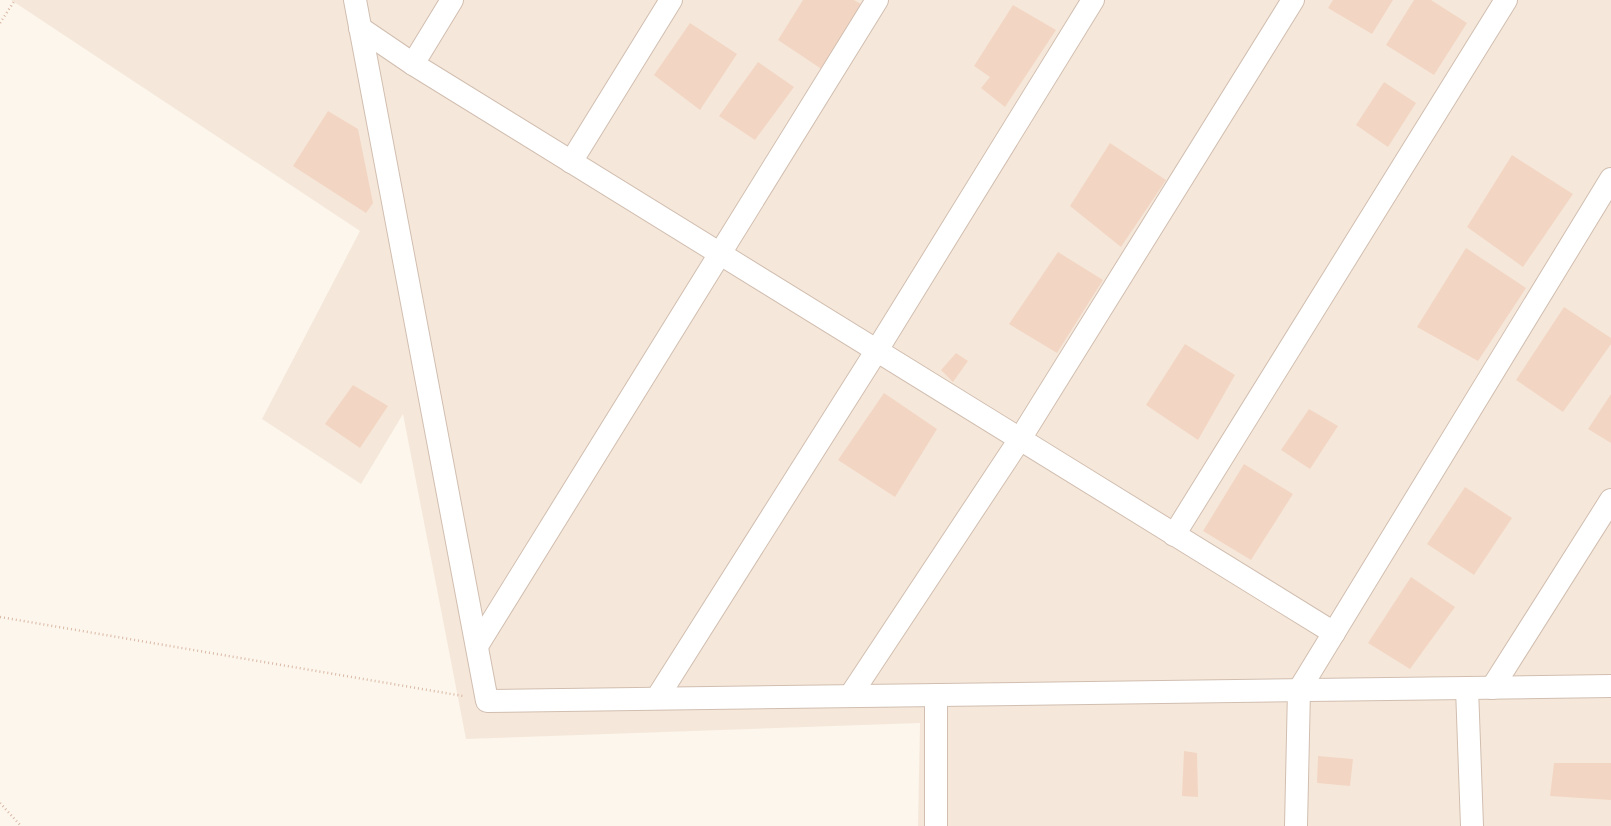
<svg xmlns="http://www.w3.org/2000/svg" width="1611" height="826" font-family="Quicksand,sans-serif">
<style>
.residential{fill:#f5e8da}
.building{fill:#f3d5c3}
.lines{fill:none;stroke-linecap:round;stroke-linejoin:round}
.minor-casing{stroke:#d1beb0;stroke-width:24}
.path{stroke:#d9b8a5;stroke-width:2.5;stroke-dasharray:1 3;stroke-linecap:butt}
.minor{stroke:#fff;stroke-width:22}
</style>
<rect width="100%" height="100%" fill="#fdf6ec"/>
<!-- residential -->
<polygon class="residential" points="11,0 1611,0 1611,826 918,826 920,723 466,739 403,414 361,484 262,419 360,231"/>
<!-- building -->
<g class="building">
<polygon points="803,0 854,0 861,4 823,70 778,40"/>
<polygon points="1333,0 1393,0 1372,34 1328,8"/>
<polygon points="1414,0 1431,0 1467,23 1434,75 1386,45"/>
<polygon points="1013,5 1056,30 1005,107 981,88 990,77 974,66"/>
<polygon points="690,23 737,54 700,110 654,75"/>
<polygon points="758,62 794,87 755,140 719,116"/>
<polygon points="1384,82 1416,103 1388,147 1356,125"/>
<polygon points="328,111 358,129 373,203 366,213 293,166"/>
<polygon points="1110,143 1166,180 1121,247 1070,206"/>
<polygon points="1512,155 1573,194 1523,267 1467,227"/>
<polygon points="1466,248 1526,288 1478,361 1417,327"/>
<polygon points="1058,252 1103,280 1057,353 1009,324"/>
<polygon points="1564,307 1611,338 1611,344 1563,412 1516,380"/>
<polygon points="1185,344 1235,375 1198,440 1146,405"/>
<polygon points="956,353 968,361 953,382 941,370"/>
<polygon points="353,385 388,406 360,448 325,424"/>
<polygon points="884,393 937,429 895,497 838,460"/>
<polygon points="1611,394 1611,443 1588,429"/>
<polygon points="1309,409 1338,426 1310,469 1281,450"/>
<polygon points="1244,464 1293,494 1251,560 1203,531"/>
<polygon points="1465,487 1512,518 1474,575 1427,544"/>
<polygon points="1411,577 1455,607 1410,669 1368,643"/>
<polygon points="1184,751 1197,753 1198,797 1182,796"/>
<polygon points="1318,756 1353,759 1350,786 1317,783"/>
<polygon points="1554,763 1611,763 1611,800 1550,796"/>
</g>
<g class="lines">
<!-- minor casing -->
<g class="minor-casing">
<g id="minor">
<polyline points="355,0 487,701 1611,686"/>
<polyline points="360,28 413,64 1334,633"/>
<polyline points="413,64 452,0"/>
<polyline points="571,162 671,0"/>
<polyline points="1174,535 1506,0"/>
<polyline points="477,646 877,0"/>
<polyline points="1467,688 1472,826"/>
<polyline points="1492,688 1611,500"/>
<polyline points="850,696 1020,439 1293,0"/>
<polyline points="657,698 877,350 1093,0"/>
<polyline points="936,826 936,695"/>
<polyline points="1296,826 1299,690 1611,179"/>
</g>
</g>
<!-- path -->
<g class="path">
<polyline points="0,23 15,0"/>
<polyline points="0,617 463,696"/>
<polyline points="0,803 21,826"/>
</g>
<!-- minor -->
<use href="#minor" class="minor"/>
</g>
</svg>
